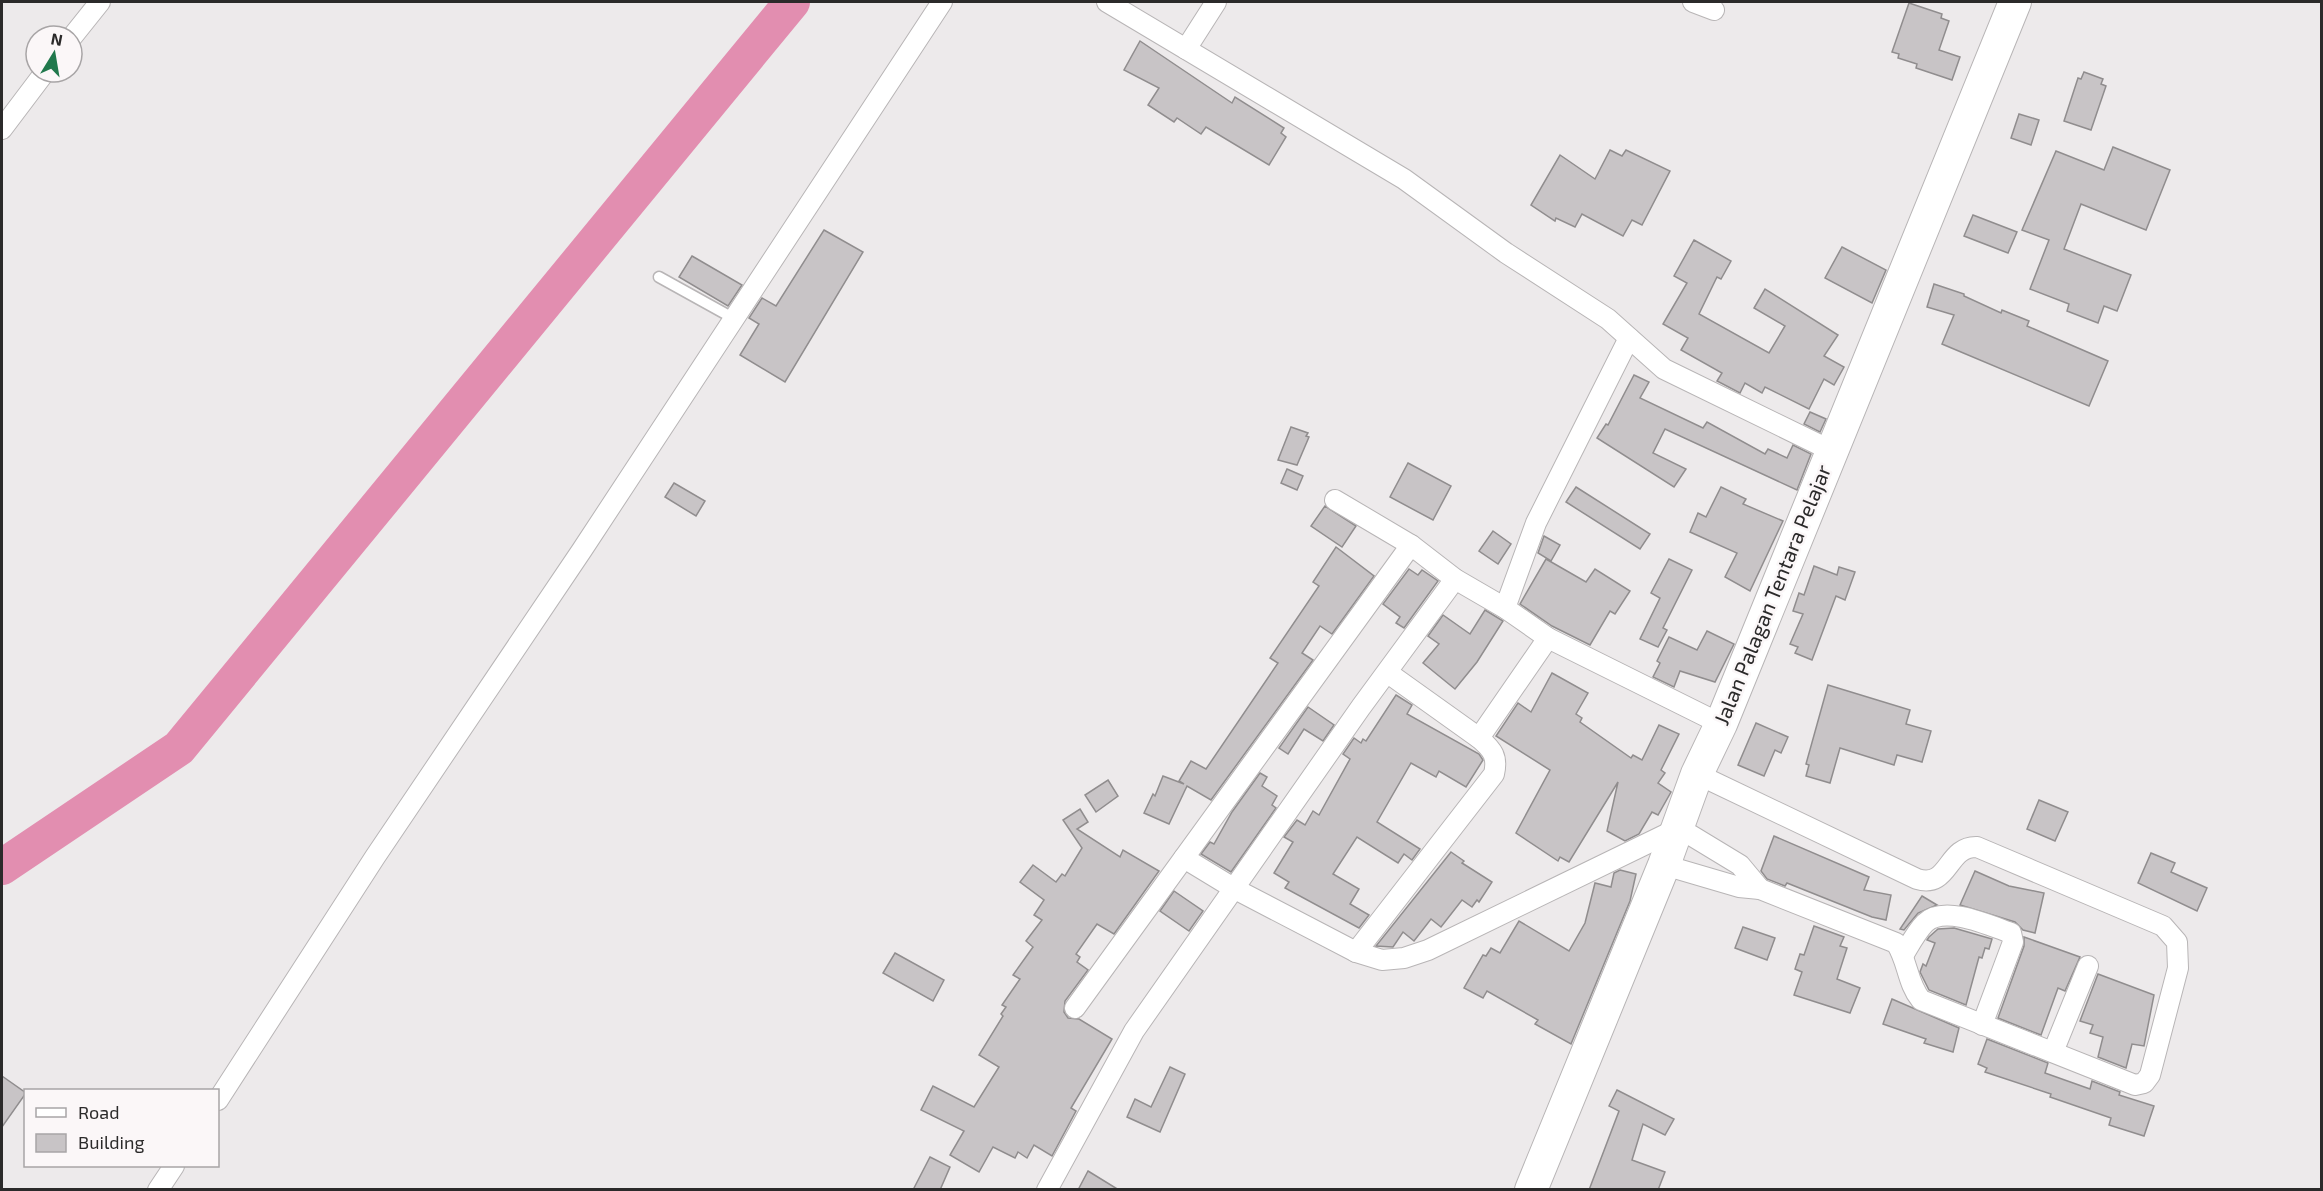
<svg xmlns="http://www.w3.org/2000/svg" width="2323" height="1191" font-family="'Exo 2',sans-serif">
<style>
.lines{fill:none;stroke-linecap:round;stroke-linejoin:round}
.river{stroke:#e28eb0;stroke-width:36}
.building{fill:#c8c4c6;stroke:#908d8e;stroke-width:1.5}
.service-casing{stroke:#b8b5b6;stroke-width:13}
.minor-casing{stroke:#b8b5b6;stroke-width:22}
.primary-casing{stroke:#b8b5b6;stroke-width:34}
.service{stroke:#fff;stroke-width:10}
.minor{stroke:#fff;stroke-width:20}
.primary{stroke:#fff;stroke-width:32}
.labels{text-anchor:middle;stroke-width:5;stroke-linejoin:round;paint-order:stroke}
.street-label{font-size:21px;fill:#2b2a2a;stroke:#fbf7f8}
</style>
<rect width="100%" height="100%" fill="#edeaeb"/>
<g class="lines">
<!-- river -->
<polyline class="river" points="2,867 179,748 792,2"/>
</g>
<!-- building -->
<g class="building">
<polygon points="1909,3 1942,14 1941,18 1949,21 1939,50 1960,57 1952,80 1916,68 1917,64 1898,58 1899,54 1892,52"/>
<polygon points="1140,41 1232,103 1235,97 1284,128 1281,133 1286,137 1269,165 1206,127 1201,134 1177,118 1174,122 1148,105 1159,88 1124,70"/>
<polygon points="2084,72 2103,79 2101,84 2106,86 2091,130 2064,121 2078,78 2081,79"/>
<polygon points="2019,114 2039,120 2031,145 2011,138"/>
<polygon points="2113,147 2170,170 2146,230 2081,204 2064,249 2131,275 2117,311 2104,306 2098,323 2067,311 2069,304 2030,289 2049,240 2022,230 2056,151 2104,170"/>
<polygon points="1610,150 1622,156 1626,150 1670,171 1642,225 1632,220 1623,236 1582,214 1575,227 1556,218 1555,221 1531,205 1560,155 1595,179"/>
<polygon points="1973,215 2017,232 2008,253 1964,236"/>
<polygon points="824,230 863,252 785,382 740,355 759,324 749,318 762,298 776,306"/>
<polygon points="1694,240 1731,261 1721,279 1717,277 1699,314 1769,353 1785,326 1754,308 1765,289 1838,335 1824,356 1844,367 1834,385 1824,379 1809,409 1765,387 1762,393 1745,383 1740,393 1717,381 1722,373 1681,350 1688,338 1663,324 1687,283 1674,276"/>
<polygon points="1842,247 1886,270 1872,303 1825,278"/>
<polygon points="692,256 742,285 728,306 679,277"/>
<polygon points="1934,284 1964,294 1964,296 2001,313 2002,310 2029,321 2027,326 2108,361 2089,406 1942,344 1954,315 1927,307"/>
<polygon points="1634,375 1649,382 1640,398 1703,428 1707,422 1765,454 1768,449 1787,458 1793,445 1811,454 1797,490 1665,429 1653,453 1686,469 1674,487 1597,438 1606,424 1608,425"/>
<polygon points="1810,412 1826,419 1820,432 1804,424"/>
<polygon points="1291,427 1308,433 1306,436 1309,437 1297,465 1278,460"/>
<polygon points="1408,463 1451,486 1433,520 1390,497"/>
<polygon points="1287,469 1303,476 1297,490 1281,483"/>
<polygon points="674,483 705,501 696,516 665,497"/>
<polygon points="1576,487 1650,534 1640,549 1566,502"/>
<polygon points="1721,487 1746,499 1743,504 1783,521 1750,591 1725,577 1737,553 1690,532 1698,513 1706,517"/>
<polygon points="1325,506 1356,526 1342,547 1311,526"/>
<polygon points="1493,531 1511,544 1498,564 1479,551"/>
<polygon points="1544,536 1560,545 1551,561 1538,553"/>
<polygon points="1336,547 1374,576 1332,634 1320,626 1302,653 1313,660 1211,800 1187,786 1169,824 1144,813 1153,794 1155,796 1163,776 1184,784 1179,781 1191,761 1206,769 1278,663 1270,658 1319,586 1313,582"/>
<polygon points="1546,559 1586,582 1595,569 1630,591 1615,614 1610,611 1590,645 1552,626 1520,604"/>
<polygon points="1669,559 1692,570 1663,628 1667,630 1658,647 1640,639 1660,598 1651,593"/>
<polygon points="1814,566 1837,575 1839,567 1855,572 1845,600 1836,596 1812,660 1795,653 1798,647 1790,644 1803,614 1793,611 1799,593 1804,595"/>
<polygon points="1409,569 1418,575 1422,570 1438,581 1404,628 1396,623 1400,617 1383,604"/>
<polygon points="1485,610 1503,621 1477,662 1455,689 1423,663 1439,644 1428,636 1443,615 1470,634"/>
<polygon points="1707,631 1734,644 1715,682 1680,671 1674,687 1653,677 1660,663 1657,661 1669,637 1697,650"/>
<polygon points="1552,673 1588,693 1576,714 1582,718 1580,722 1631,758 1633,755 1642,760 1659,725 1679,734 1661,770 1665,773 1658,783 1671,792 1658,815 1652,812 1639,834 1625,841 1607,831 1618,782 1569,862 1560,857 1558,861 1516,833 1550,770 1496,736 1518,703 1531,712"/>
<polygon points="1828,685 1910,710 1906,724 1931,731 1922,762 1897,755 1894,765 1840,748 1830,783 1806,776 1809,765 1806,764"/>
<polygon points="1396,695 1412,705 1407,714 1479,754 1483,760 1466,787 1439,771 1436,777 1411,763 1377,822 1420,849 1412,860 1404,854 1398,863 1357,837 1333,874 1359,889 1350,904 1369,915 1359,928 1285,888 1289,882 1274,873 1293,842 1284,837 1297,820 1305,825 1313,811 1319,815 1350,759 1343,754 1354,738 1361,743 1363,739 1366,741"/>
<polygon points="1308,707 1334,725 1323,741 1304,729 1288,754 1279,748"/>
<polygon points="1756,723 1788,737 1781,753 1775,750 1764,776 1738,765"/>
<polygon points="1260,773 1267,777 1262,786 1277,796 1272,805 1276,808 1231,872 1201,854 1210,842 1214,844 1232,812"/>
<polygon points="1108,780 1118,796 1096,812 1085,795"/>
<polygon points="2039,800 2068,812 2055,841 2027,829"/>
<polygon points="1080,809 1088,822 1077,829 1120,857 1123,850 1159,871 1114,934 1097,924 1076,954 1080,957 1077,962 1088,970 1065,1001 1064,1012 1068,1018 1079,1019 1112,1039 1071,1108 1076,1111 1052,1156 1034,1145 1027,1158 1018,1152 1015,1158 993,1147 979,1172 950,1155 964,1131 921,1110 933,1086 974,1107 999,1067 979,1055 1003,1016 1001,1014 1006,1007 1002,1005 1020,979 1013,975 1033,947 1026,941 1042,920 1034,915 1044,900 1020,882 1033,865 1056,882 1062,874 1065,876 1082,848 1063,820"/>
<polygon points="1774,836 1869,877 1864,890 1891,895 1886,920 1872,917 1787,883 1785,886 1767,879 1761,871"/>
<polygon points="1451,852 1464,861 1462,863 1492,882 1479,902 1477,900 1472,907 1462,900 1441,927 1431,919 1414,941 1403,932 1393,947 1376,946"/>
<polygon points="2151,853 2175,863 2171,872 2207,888 2197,911 2138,883"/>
<polygon points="1620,870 1636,874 1630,901 1571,1044 1535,1024 1538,1020 1487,991 1483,998 1464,988 1483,955 1486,956 1491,948 1500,953 1519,921 1569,951 1585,923 1595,883 1611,887 1614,873"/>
<polygon points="1975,871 2009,886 2044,893 2035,933 2023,930 2015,922 1960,905"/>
<polygon points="1174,891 1203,911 1189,931 1160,911"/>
<polygon points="1922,896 1937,905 1918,913 1904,930 1900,929"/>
<polygon points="1814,926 1844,937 1840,946 1847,948 1837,979 1860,988 1850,1013 1794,995 1802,972 1795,969 1800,954 1804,955"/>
<polygon points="1743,927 1775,938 1767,960 1735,948"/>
<polygon points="1954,928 1992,939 1989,949 1985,948 1982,958 1979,957 1966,1005 1929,990 1920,972 1923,964 1926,966 1935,943 1927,940 1929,937 1938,929"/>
<polygon points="2024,937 2080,957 2065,991 2058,988 2041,1035 1998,1018 2024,946"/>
<polygon points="895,953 944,980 933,1001 883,973"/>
<polygon points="2098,974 2154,995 2144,1046 2132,1044 2126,1068 2098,1057 2103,1037 2090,1033 2093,1025 2080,1021"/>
<polygon points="1892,999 1959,1028 1953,1052 1924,1043 1926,1039 1883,1024"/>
<polygon points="1987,1039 2048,1063 2045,1073 2090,1089 2092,1081 2120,1092 2119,1095 2154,1106 2144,1136 2109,1125 2111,1118 2050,1097 2051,1094 1985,1072 1987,1068 1978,1064"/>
<polygon points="1170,1067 1185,1074 1160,1132 1127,1117 1135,1099 1151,1107"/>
<polygon points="2,1076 26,1093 2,1127"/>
<polygon points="1617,1090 1674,1119 1665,1135 1643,1124 1632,1160 1665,1172 1658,1190 1589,1190 1619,1111 1609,1106"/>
<polygon points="930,1157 950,1167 940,1190 913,1190"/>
<polygon points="1088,1171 1119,1190 1078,1190"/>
</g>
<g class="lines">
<!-- service casing -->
<g class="service-casing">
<polyline id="service" points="659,277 733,318"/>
</g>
<!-- minor casing -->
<g class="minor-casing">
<g id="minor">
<polyline points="1107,2 1404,179 1506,253 1608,319 1664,369 1832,451"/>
<polyline points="1693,2 1714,10"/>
<polyline points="72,37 100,2"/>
<polyline points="1186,49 1216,2"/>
<polyline points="2,129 45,72"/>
<polyline points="1335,500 1411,545 1455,579 1505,608 1548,638 1721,724"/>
<polyline points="1505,608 1536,523 1629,338"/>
<polyline points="1479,738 1548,638"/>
<polyline points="1184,858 1235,889 1356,952 1382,960 1404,958 1428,950 1679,828 1740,865 1760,889"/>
<path d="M1664,865L1739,887L1760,889L1896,943C1908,961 1907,983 1921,1000L2135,1085L2144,1083L2150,1075L2178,968L2177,942L2163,926L1977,847C1946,846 1950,889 1917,879L1697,774"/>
<path d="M1356,952L1494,774C1498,757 1493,750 1479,738L1388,673"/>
<path d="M1904,954C1910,944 1917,931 1925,923C1944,904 1991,926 2011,933L2013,942L1982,1025"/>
<polyline points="1075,1008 1411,545"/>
<polyline points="2053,1052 2088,966"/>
<polyline points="218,1100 375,857 582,550 942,2"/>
<polyline points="158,1190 174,1166"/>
<polyline points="1047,1190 1134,1031 1361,707 1455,579"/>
</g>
</g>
<!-- primary casing -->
<g class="primary-casing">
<polyline id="primary" points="1531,1190 1664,865 1697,774 1721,724 2015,2"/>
</g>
<!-- service -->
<use href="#service" class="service"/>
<!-- minor -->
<use href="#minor" class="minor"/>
<!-- primary -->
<use href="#primary" class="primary"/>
</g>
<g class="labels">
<!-- street labels -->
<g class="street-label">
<text transform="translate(1773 595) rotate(-68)" y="7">Jalan Palagan Tentara Pelajar</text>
</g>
</g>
<!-- border -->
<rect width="2323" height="1191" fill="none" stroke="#2b2a2a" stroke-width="6"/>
<!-- legend -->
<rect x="24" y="1089" width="195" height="78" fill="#fbf7f8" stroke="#a8a5a6" stroke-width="1.5"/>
<rect x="36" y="1108" width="30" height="9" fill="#ffffff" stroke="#a8a5a6" stroke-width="1.5"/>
<text x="78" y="1119" font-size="18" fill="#2b2a2a">Road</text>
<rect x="36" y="1134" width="30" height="18" fill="#c8c4c6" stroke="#a8a5a6" stroke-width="1.5"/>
<text x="78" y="1149" font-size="18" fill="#2b2a2a">Building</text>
<!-- north arrow -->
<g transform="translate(54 54) rotate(11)"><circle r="28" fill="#fbf7f8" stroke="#a8a5a6" stroke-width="1.5"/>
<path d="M0-4.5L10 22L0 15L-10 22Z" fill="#20784c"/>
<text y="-9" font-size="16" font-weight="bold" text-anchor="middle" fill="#2b2a2a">N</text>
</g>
</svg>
